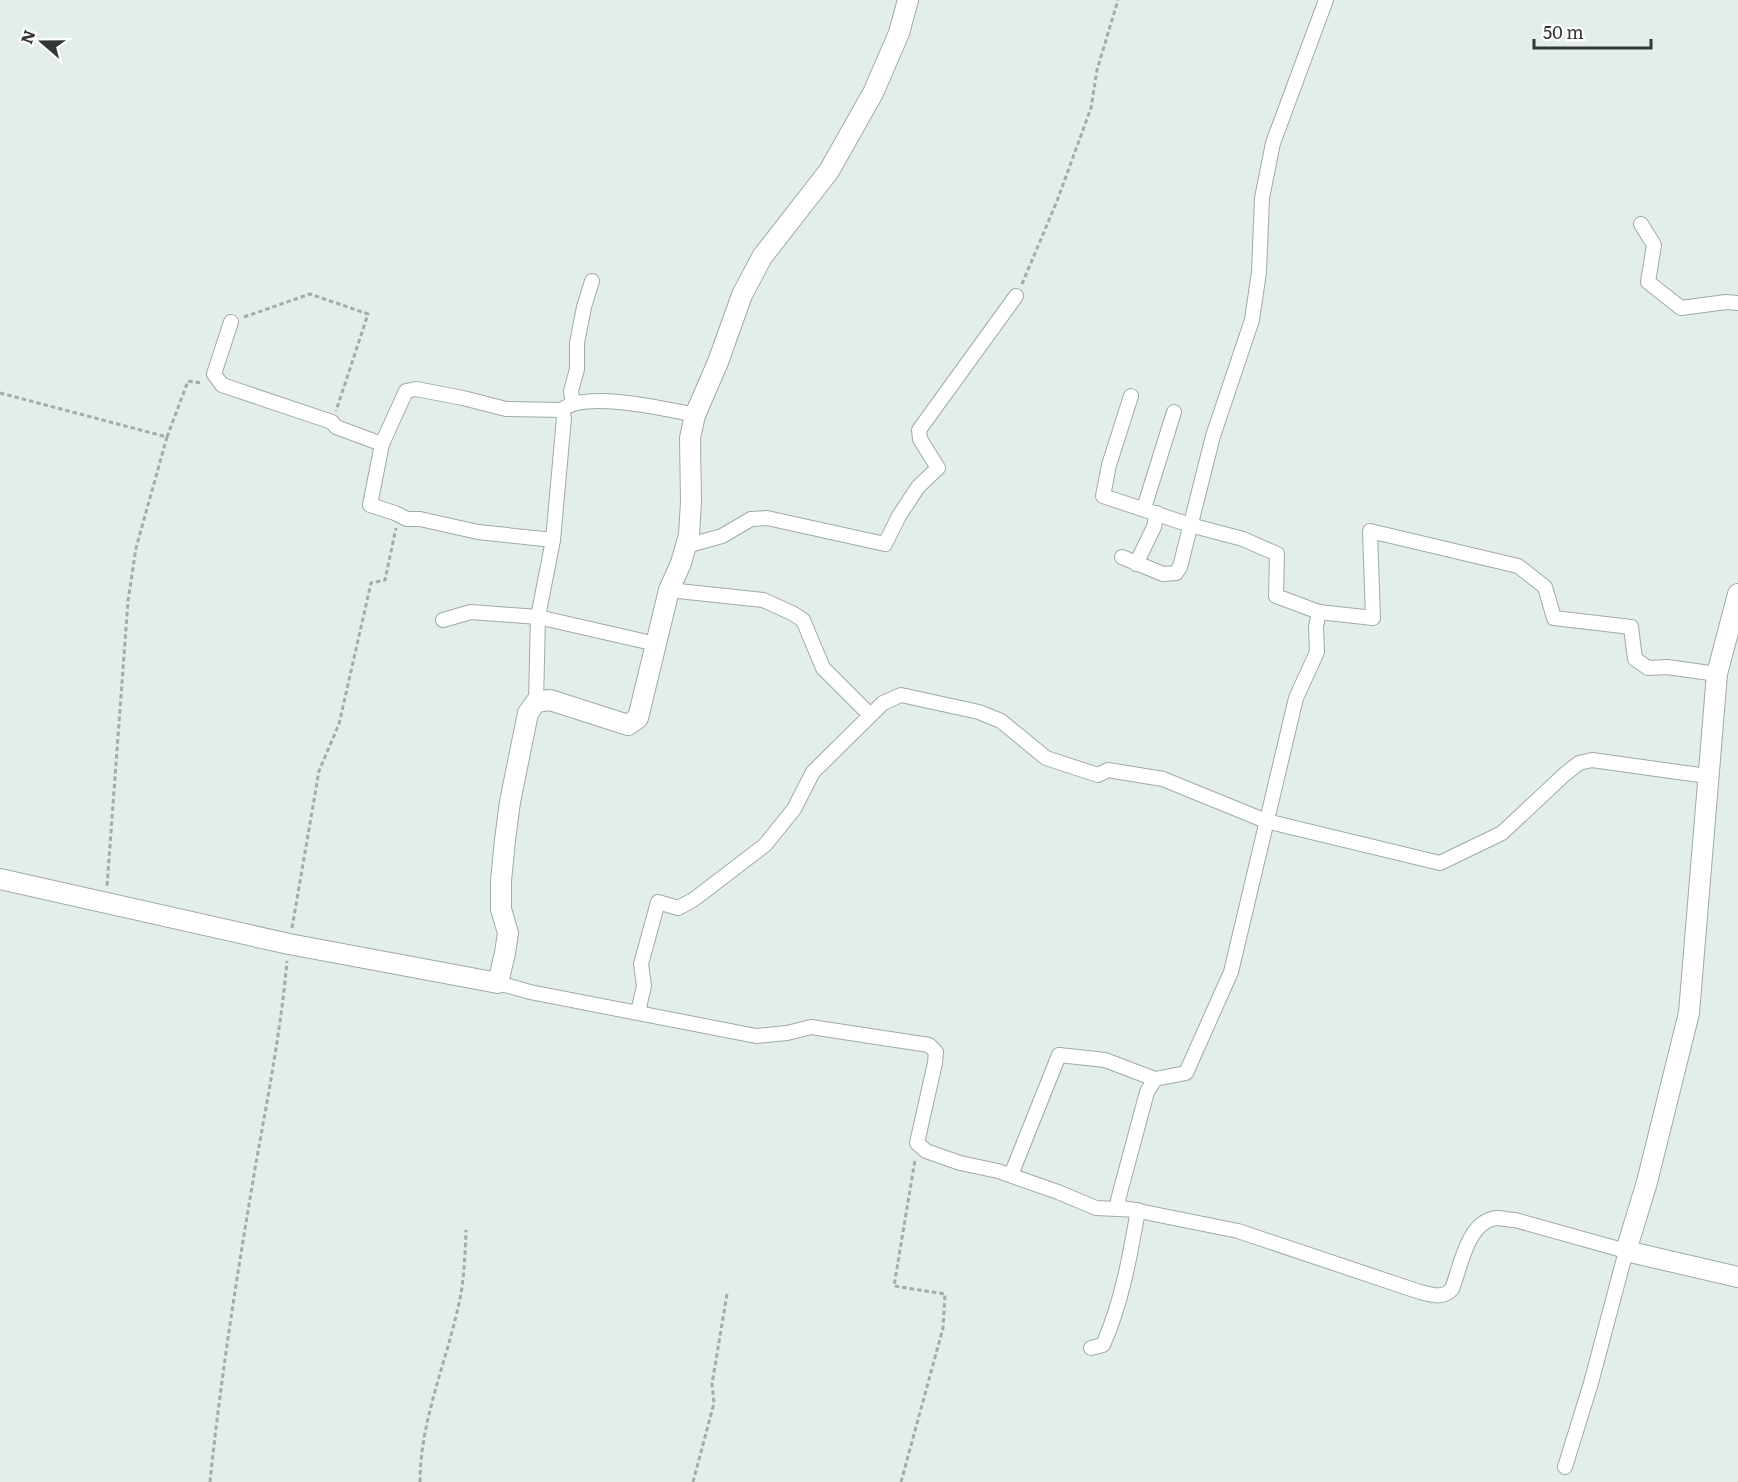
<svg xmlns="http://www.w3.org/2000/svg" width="1738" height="1482" font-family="Literata,serif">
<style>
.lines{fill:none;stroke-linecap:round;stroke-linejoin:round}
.street-casing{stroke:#a0aaa6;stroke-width:16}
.secondary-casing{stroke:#a0aaa6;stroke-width:22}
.path{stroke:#a4aca9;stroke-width:3;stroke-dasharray:4.5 3;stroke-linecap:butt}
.street{stroke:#fff;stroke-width:14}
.secondary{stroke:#fff;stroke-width:20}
</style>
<rect width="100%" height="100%" fill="#e3edea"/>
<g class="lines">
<!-- street casing -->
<g class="street-casing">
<g id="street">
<polyline points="1641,224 1654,245 1648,282 1681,308 1726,302 1738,303"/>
<polyline points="231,322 214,374 222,385 332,422 336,427 382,444 370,505 395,513 407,519 420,519 478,532 553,540 564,418 562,410"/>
<polyline points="1131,396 1109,465 1103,496 1190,525 1243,539 1277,554 1276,596 1319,612 1373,618 1370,531 1518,566 1545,587 1554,618 1631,627 1635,659 1648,668 1667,667 1717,674"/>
<polyline points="573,404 571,391 577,369 577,343 584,307 592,281"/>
<path d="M382,444L406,391L416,389L463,398L506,409L562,410C584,390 667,409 695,415"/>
<polyline points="1144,508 1174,412"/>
<polyline points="686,546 722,536 751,519 767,518 885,544 899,516 918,487 938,468 920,439 919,430 1016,296"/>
<polyline points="1122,557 1163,574 1176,573 1180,567 1213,436 1252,320 1259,272 1262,198 1273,143 1326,0"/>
<polyline points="1136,564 1154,527 1157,513"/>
<polyline points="669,590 763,600 792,613 803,620 823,668 870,715"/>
<path d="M1319,612L1316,627L1317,652L1296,698L1231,972L1186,1073L1155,1079L1147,1092L1118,1200L1119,1207L1238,1231L1420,1292C1432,1295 1443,1299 1452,1289C1461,1266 1467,1222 1496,1218C1502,1218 1509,1220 1515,1220L1626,1251L1591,1383L1565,1467"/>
<polyline points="443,620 471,612 538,617 656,644"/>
<polyline points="536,702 538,617 553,540"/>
<path d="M498,983L530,992L756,1036L787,1033L811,1027L929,1045L936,1052L935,1063L917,1143L926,1151L960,1163L998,1171L1058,1192L1096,1208L1138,1210C1130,1256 1122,1302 1103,1345L1091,1348"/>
<polyline points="638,1012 644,986 641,964 658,902 678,908 693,900 765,845 794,809 813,772 883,703 901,695 979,712 1001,721 1046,758 1098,775 1108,770 1163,779 1266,821 1440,863 1502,833 1565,774 1579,763 1592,760 1707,776"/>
<polyline points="1011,1175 1059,1055 1105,1060 1155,1079"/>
</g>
</g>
<!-- secondary casing -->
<g class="secondary-casing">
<g id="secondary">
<polyline points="1738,594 1717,674 1689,1013 1647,1182 1626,1251 1738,1277"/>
<polyline points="0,879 289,944 498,983 505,953 508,933 501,909 501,881 505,840 510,802 528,713 536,702 550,700 628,725 638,718 669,590 681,563 689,535 691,502 690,438 695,415 718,362 742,295 762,257 829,171 873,93 899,33 908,0"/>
</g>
</g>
<!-- path -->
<g class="path">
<polyline points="1022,284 1057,201 1091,108 1097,70 1118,0"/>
<polyline points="244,317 310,294 368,314 336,411"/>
<polyline points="0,393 167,437 136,548 128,601 107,886"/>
<polyline points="167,437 188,381 202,383"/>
<polyline points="292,928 319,771 339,724 371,583 385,580 396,528"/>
<path d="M210,1482C221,1375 238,1269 256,1163C268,1096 281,1029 287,961"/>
<path d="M420,1482C420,1424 444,1368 457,1312C464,1285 465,1258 466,1230"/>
<polyline points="693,1482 714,1403 712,1384 727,1294"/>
<polyline points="901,1482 943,1328 945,1294 894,1286 915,1160"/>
</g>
<!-- street -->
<use href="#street" class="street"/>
<!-- secondary -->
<use href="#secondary" class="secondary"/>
</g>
<!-- north arrow -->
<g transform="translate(42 42) rotate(290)" stroke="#ffffff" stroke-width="4.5" paint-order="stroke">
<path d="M0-4.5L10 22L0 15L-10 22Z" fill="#333735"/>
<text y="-9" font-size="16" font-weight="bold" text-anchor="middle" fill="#333735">N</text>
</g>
<!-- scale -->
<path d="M1534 39v9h117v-9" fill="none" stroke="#333735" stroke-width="3"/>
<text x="1543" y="39" font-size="18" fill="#333735" stroke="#ffffff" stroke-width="4.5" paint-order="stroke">50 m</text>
</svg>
